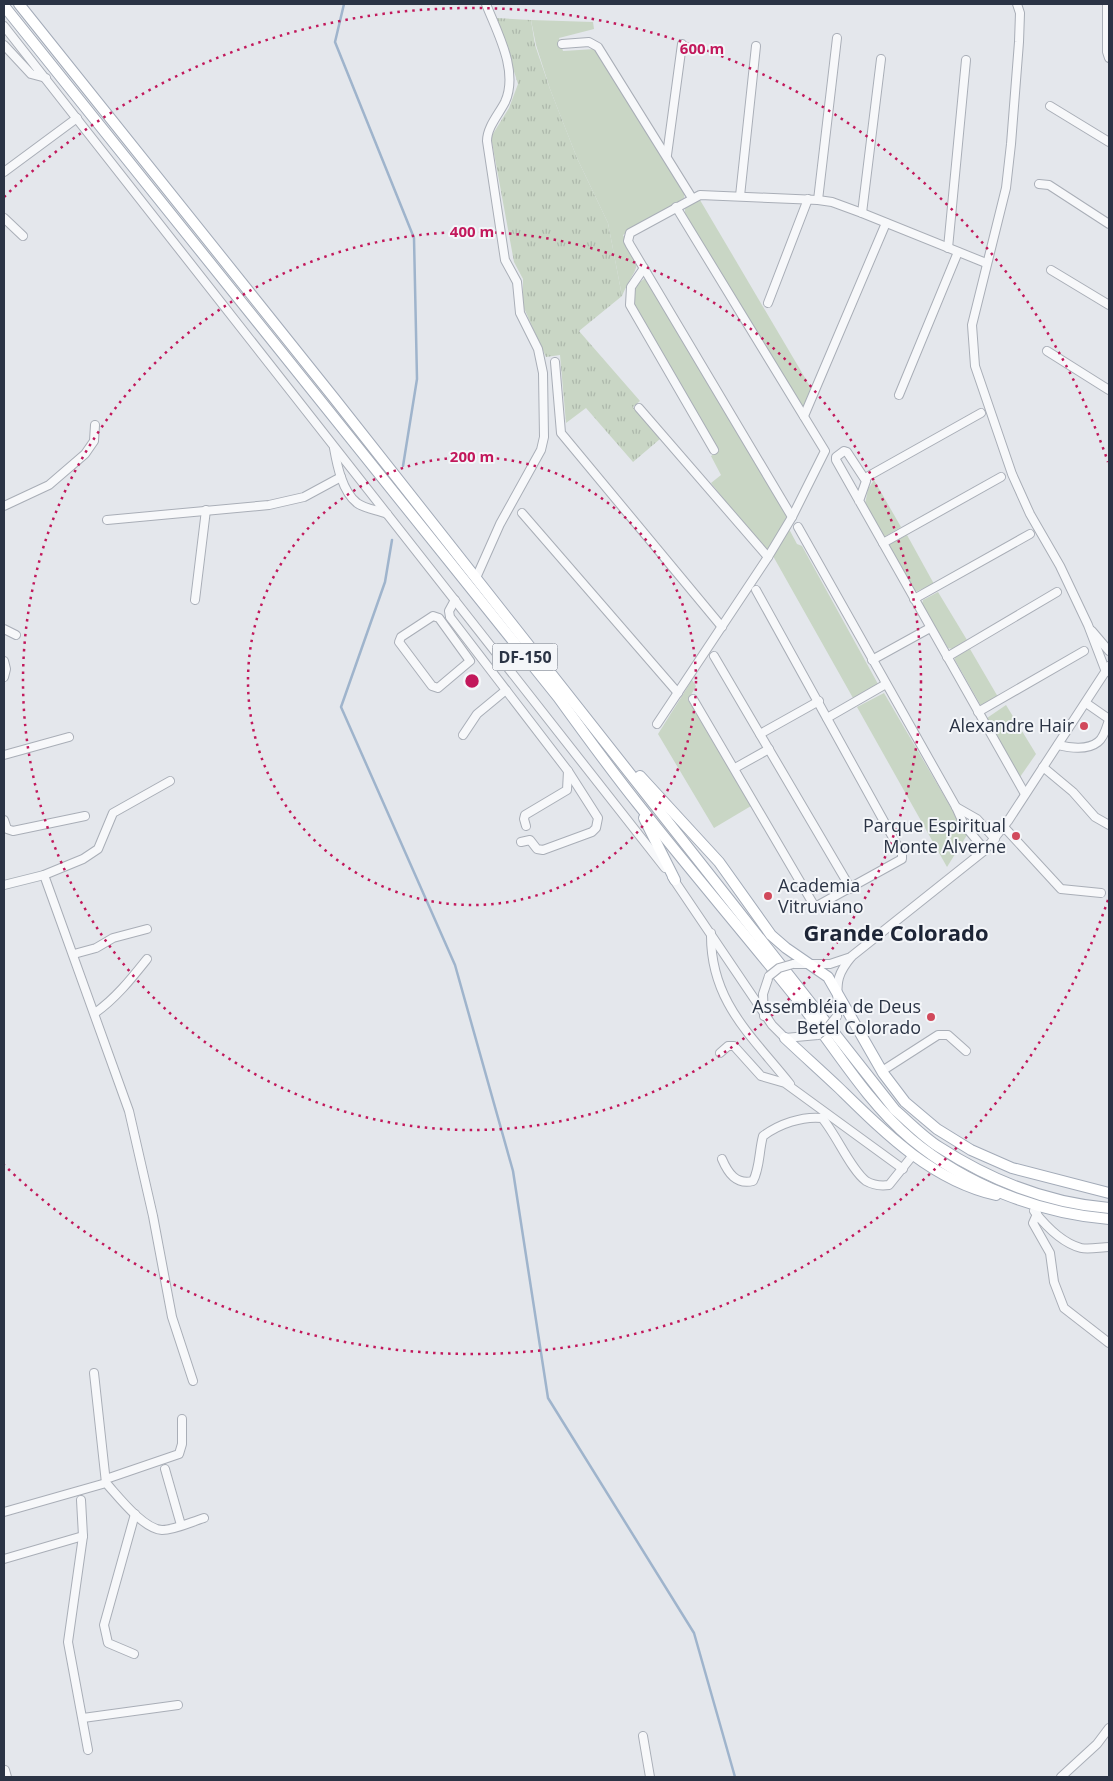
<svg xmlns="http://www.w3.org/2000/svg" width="1113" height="1781" font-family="'Open Sans',sans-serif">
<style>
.grass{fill:url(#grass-tufts)}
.park{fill:#c9d6c5}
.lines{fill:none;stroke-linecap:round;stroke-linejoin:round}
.stream{stroke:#9fb4cc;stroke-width:2.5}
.minor-casing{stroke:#a9aeb7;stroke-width:10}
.major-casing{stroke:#a3abb8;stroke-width:12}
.minor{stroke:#f7f8fa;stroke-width:8}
.major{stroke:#fff;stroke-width:10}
.minor-bridge-casing{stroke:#a9aeb7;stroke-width:10;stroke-linecap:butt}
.minor-bridge{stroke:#f7f8fa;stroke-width:8}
.ring{fill:none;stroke:#c2185b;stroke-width:2.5;stroke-dasharray:2.5 5}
.poi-dot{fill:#d1495b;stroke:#f4f6f9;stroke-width:2}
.labels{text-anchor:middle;stroke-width:4;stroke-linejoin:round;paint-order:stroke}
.shield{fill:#f4f6f9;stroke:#676e7b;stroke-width:1}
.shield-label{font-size:16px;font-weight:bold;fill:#2b3445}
.poi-label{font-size:18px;fill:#2b3445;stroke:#f4f6f9;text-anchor:end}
.district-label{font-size:22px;font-weight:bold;fill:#1d2536;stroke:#f4f6f9}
.centre{fill:#c2185b;stroke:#f4f6f9;stroke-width:2.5}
.ring-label{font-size:15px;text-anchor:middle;font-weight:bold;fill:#c2185b;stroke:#f4f6f9;stroke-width:4;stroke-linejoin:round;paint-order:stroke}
</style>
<defs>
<pattern id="grass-tufts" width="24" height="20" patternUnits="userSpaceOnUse" patternTransform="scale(1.25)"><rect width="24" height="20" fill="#c9d6c5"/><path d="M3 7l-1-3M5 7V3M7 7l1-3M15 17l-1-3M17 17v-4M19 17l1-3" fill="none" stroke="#adb8ab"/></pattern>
</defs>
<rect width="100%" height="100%" fill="#e4e7ec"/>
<!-- grass -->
<polygon class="grass" points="497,18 531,20 535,45 550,89 577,158 608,223 622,296 579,331 640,401 633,407 660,439 633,462 586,408 566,423 560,355 546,357 523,306 523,279 514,262 491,137 509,108 518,84"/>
<!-- park -->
<g class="park">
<path d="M531,20L593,22L594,29L559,38L563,51L595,49L685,192L684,198L623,235C644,272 638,260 622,296L608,223L577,158L550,89L536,45Z"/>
<polygon points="700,200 811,388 804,406 801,406 685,215 685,207"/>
<path d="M644,279H648L788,516L787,522L770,550L766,552L711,483L721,475L711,456L718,451L633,303C631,291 635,285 644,279Z"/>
<polygon points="874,480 901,527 884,537 865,504 868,489"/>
<polygon points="789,529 797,544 802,546 878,684 853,698 773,556"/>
<polygon points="907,535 934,584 915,592 889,547 890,544"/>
<polygon points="938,592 967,640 952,649 948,648 922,604 923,600"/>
<polygon points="970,649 998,697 981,706 955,660 955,657"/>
<polygon points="692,680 696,686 688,700 751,806 714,828 658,734"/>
<polygon points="884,693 967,835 947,867 857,707"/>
<polygon points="1006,705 1036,754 1020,777 987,718"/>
</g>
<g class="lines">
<!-- stream -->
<g class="stream">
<polyline points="344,4 335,42 414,238 417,379 403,466"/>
<polyline points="392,540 385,582 341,707 455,965 513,1171 548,1398 694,1633 735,1777"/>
</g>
<!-- minor casing -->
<g class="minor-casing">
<g id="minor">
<polyline points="1017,4 1020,13 1019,42 1011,144 1006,188 972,325 975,366 1012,474 1030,514 1060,566 1088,625 1106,672"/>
<polyline points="1107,4 1107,52 1109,58"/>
<polyline points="4,26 665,868"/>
<polyline points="562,44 589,42 598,47 692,198"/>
<polyline points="4,45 31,74 46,78"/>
<polyline points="1050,106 1109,142"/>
<polyline points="667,155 682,44"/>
<polyline points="4,172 77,118"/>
<polyline points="1039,184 1049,185 1109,224"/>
<polyline points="740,196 756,46"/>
<polyline points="818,200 837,38"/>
<polyline points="862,213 881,59"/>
<polyline points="4,218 23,236"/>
<polyline points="948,248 966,60"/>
<polyline points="644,268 631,287 630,305 714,450"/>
<polyline points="1051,270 1109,305"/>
<polyline points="768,303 808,199"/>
<polyline points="1047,351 1109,390"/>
<polyline points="555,362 561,433 722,627"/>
<polyline points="899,395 958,252"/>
<polyline points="639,408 768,557"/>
<polyline points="804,416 886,223"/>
<path d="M334,448C337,465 342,491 357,503C365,509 378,510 387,514"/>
<polyline points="865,478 981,413"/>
<polyline points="859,501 866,481 847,452 844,451 836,457 836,460 1025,794"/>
<polyline points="4,506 49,485 85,454 94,441 95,425"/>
<polyline points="522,513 678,693"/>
<polyline points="792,517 630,245 628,241 630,233 700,195 818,200 832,202 862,213 986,263"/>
<polyline points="107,520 269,505 304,497 341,477"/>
<polyline points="798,527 956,807 964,825 985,850"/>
<polyline points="883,543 1001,477"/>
<path d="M476,578L500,524L541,450L544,437L543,373L538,349L520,313L517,282L505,260L487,141C487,127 499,114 505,102C519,71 497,32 486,4"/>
<polyline points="914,599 1030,534"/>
<polyline points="195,600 206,510"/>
<polyline points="455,600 449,611 450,617 568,771 598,818 596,828 592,832 543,850 537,849 530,840 521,842"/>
<polygon points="433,616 439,618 470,661 438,688 432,686 399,642 401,637"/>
<polyline points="4,629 16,635"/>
<polyline points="1092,631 1109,651"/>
<polyline points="714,656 851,889"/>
<polyline points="947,657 1057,592"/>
<polyline points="872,660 930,628"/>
<polyline points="4,661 6,669 4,677"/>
<polyline points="693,699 815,907 902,859 902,854 756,590"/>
<polyline points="1086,703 1109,719"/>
<polyline points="978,712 1084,651"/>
<polyline points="827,718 886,684"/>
<polyline points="657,724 768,557 792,517 825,451 676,207"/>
<polyline points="760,734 819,701"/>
<polyline points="463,735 477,714 506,690"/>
<path d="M1058,745C1070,748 1088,750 1098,742C1104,738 1107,726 1109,720"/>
<polyline points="4,755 69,737"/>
<polyline points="1043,767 1073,792 1095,817 1109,825"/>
<polyline points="735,768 769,749"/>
<polyline points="956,807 977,819 995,839"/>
<polyline points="4,820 7,829 13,831 85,816"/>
<polyline points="526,826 524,819 525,815 567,790 568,771"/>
<polyline points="1004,827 1061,889 1101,893"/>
<polyline points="44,875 129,1111 153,1216 172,1317 193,1381"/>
<polyline points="672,877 772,1025 785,1038 818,1035"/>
<polyline points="4,885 44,875 83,859 98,849 113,813 170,781"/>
<path d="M711,933C710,1001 751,1035 790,1084"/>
<polyline points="74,954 96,948 113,938 147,929"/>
<polyline points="793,964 830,964 851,957"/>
<path d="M95,1013C116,998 131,979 147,959"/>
<polyline points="764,1016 763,994 769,976"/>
<path d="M837,1016C839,986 832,980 852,956L985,850L1008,821L1109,666"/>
<polyline points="720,1053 728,1046 734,1046 761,1076 785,1083 903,1169"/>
<polyline points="882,1071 938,1035 948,1035 966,1051"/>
<path d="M722,1159C728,1173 736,1185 753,1181C760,1168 759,1150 763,1136C779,1124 802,1116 822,1118C836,1134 851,1170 866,1181C873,1185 882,1186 889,1185L913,1155"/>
<path d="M1034,1211C1045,1225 1062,1243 1081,1248C1089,1250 1101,1247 1109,1247"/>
<polyline points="1037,1214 1033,1223 1050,1253 1054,1282 1064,1308 1109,1343"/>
<polyline points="94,1373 106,1483"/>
<polyline points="165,1469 181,1525"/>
<polyline points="106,1479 179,1454 182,1444 182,1419"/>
<polyline points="81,1500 83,1536 68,1642 88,1750"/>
<path d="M4,1512L106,1483C118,1496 143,1529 162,1530C175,1530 191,1522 204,1518"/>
<polyline points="4,1559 83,1536"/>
<polyline points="134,1654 108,1643 104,1625 135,1514"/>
<polyline points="83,1718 178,1705"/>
<polyline points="643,1736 650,1777"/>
<polyline points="5,1770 7,1777"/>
<polyline points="1061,1777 1097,1744 1109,1728"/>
</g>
</g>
<!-- major casing -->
<g class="major-casing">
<g id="major">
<path d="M19,4L334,398L895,1110C909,1122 923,1137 939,1147C990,1180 1048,1203 1109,1208"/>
<path d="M4,6L558,697C584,733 610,769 638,804C690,870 745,934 797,999C834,1046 866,1101 911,1139C966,1185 1038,1213 1109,1219"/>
<polyline points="640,776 719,862 771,935 786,948 828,977 883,1073 905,1102 937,1129 971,1150 1012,1168 1109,1193"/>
<polyline points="644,818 675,880"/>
<path d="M785,1038C803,1055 821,1071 839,1088C885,1133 931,1180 996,1195"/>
</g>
</g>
<!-- minor -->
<use href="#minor" class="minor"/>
<!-- major -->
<use href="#major" class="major"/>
<!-- minor-bridge casing -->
<g class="minor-bridge-casing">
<g id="minor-bridge">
<polyline points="769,976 779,968 793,964"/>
<polyline points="818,1035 829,1026 837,1016"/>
</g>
</g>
<!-- minor-bridge -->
<use href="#minor-bridge" class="minor-bridge"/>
</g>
<!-- distance rings -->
<g class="ring">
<circle cx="472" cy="681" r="224"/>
<circle cx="472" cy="681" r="449"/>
<path d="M1108 900A673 673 0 0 1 4 1165M4 197A673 673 0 0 1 1108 462"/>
</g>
<!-- markers -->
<g class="poi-dot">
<circle cx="1084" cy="726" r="5"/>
<circle cx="1016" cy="836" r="5"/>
<circle cx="768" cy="896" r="5"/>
<circle cx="931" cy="1017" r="5"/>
</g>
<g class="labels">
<!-- shield labels -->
<rect class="shield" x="492.5" y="643.5" width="65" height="27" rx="4"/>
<g class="shield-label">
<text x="525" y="663">DF-150</text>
</g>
<!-- poi labels -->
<g class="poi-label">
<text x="1074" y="732">Alexandre Hair</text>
<text x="1006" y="832">Parque Espiritual<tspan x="1006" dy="21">Monte Alverne</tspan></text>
<text x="778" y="892" text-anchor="start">Academia<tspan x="778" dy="21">Vitruviano</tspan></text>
<text x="921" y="1013">Assembléia de Deus<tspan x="921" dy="21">Betel Colorado</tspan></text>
</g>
<!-- district labels -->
<g class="district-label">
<text x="896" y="941">Grande Colorado</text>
</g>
</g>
<circle cx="472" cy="681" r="8" class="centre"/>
<g class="ring-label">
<text x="702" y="54">600 m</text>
<text x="472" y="237">400 m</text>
<text x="472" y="462">200 m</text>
</g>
<!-- border -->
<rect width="1113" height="1781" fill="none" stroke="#2b3445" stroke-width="10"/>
</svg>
